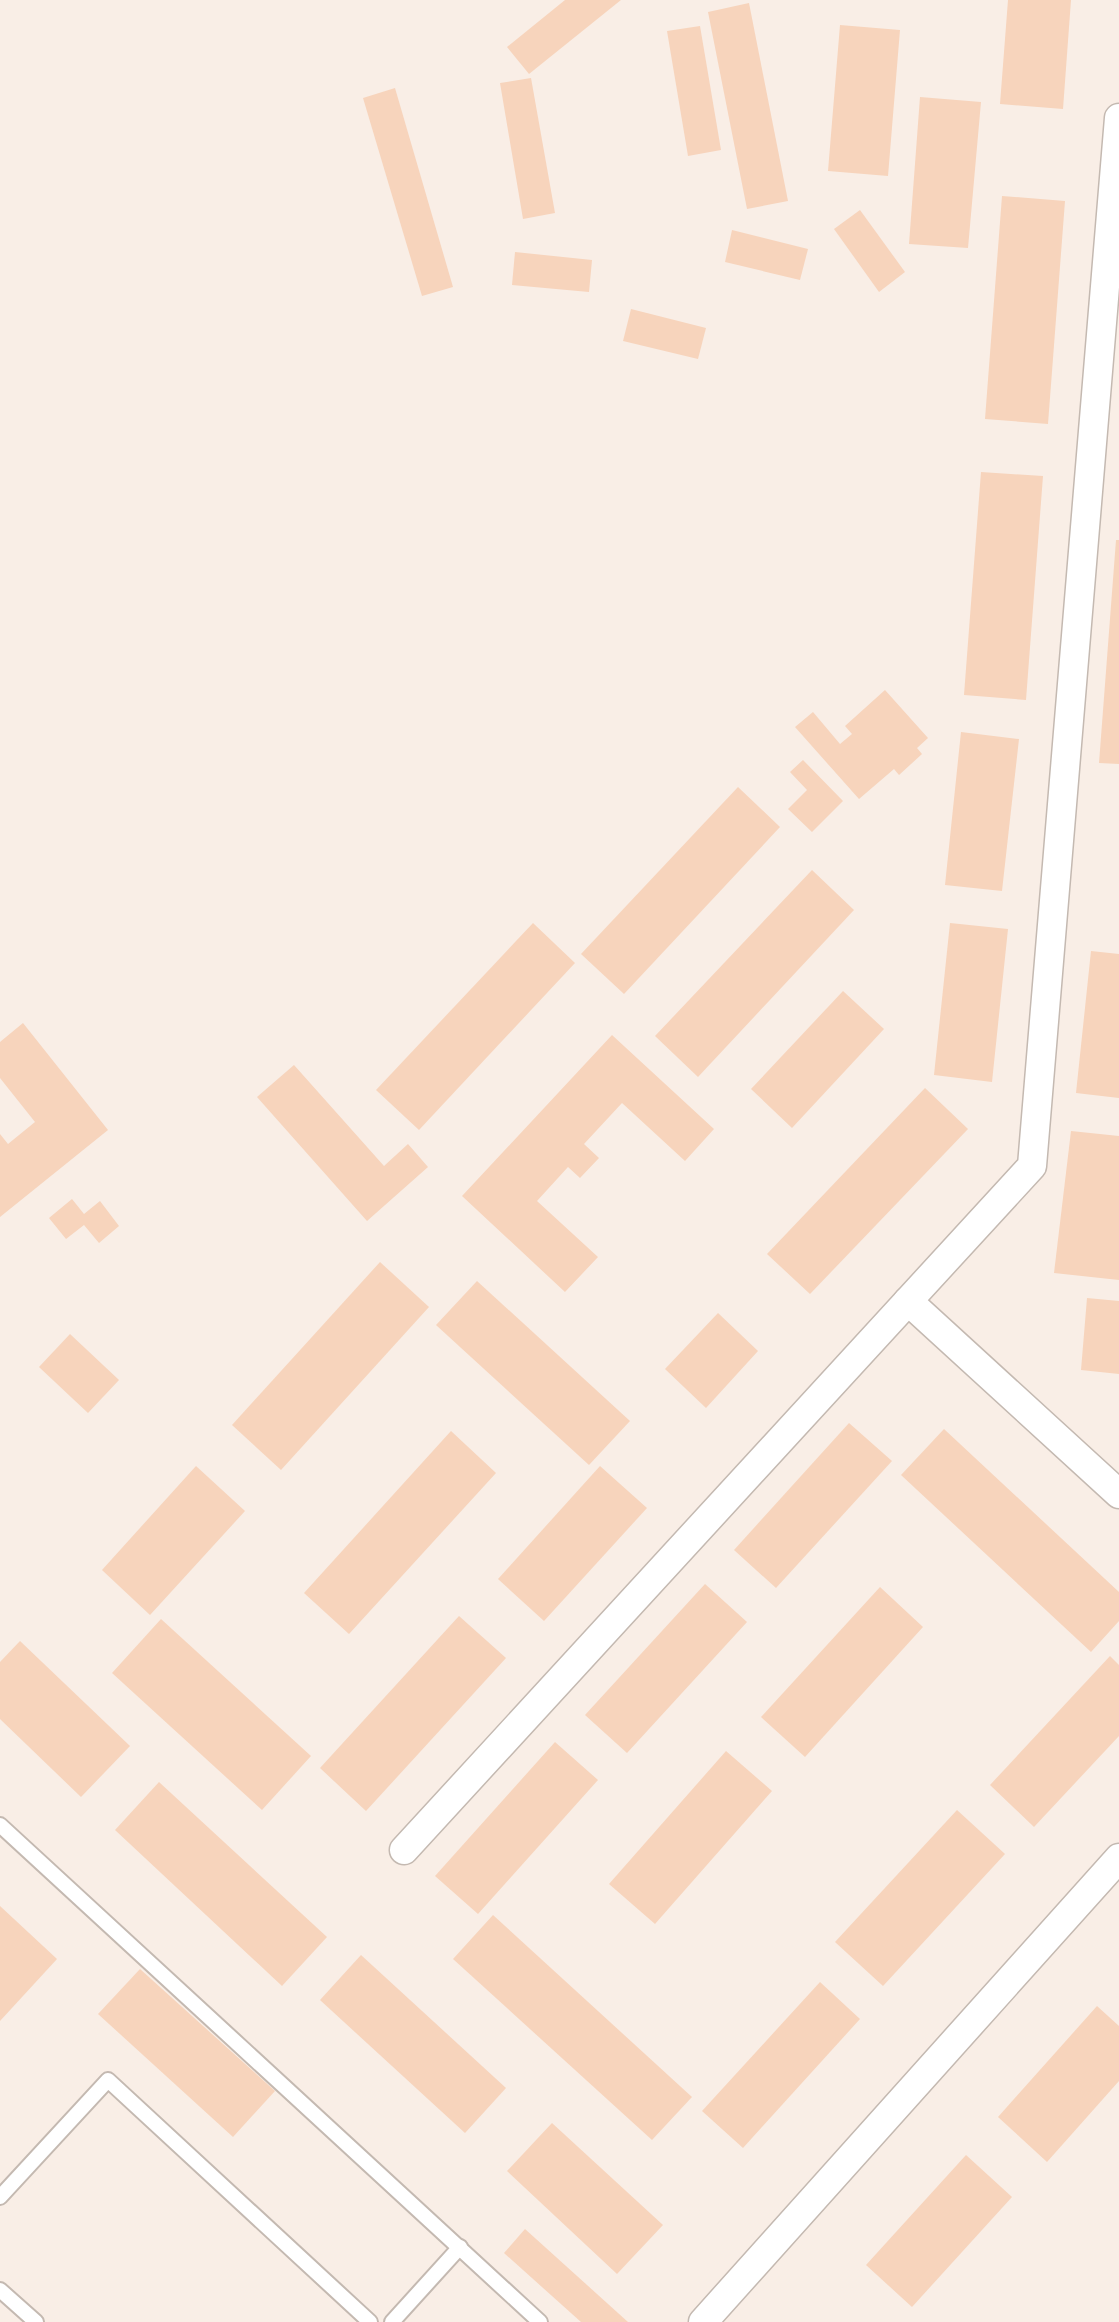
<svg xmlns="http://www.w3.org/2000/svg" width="1119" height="2322" font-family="'DejaVu Sans',sans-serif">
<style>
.building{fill:#f7d4bc}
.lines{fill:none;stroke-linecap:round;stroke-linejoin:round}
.service-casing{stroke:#c4b9b1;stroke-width:18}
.minor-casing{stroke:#c4b9b1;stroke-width:31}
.service{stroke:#fff;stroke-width:14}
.minor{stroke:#fff;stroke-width:28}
</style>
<rect width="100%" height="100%" fill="#f9eee6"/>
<!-- building -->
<g class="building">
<polygon points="565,0 621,0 529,74 507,47"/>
<polygon points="1008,0 1071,0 1063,109 1000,104"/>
<polygon points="749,3 788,201 747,209 708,12"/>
<polygon points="840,25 900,30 888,176 828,171"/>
<polygon points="700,26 721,150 688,156 667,31"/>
<polygon points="531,78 555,213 523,219 500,83"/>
<polygon points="395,88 453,287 422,296 363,98"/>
<polygon points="920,97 981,102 968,248 909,244"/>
<polygon points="1002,196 1065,201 1048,424 985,419"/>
<polygon points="860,210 905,272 879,292 834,229"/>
<polygon points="732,230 808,249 800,280 725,262"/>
<polygon points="515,252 592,260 589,292 512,285"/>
<polygon points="631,309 706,328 698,359 623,341"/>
<polygon points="981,472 1043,476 1026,700 964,695"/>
<polygon points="1116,540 1119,540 1119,764 1099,763"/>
<polygon points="885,690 928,738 917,748 922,754 899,775 894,769 859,799 795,727 813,712 840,744 852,734 845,726"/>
<polygon points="961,732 1019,739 1002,891 945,885"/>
<polygon points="803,760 843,801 812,832 788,809 807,790 790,772"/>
<polygon points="738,787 780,827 624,994 581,954"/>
<polygon points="812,870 854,910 698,1077 655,1036"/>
<polygon points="533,923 575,963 419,1130 376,1090"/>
<polygon points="950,923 1008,929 992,1082 934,1075"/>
<polygon points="1091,951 1119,954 1119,1098 1076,1093"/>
<polygon points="843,991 884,1029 792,1128 751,1089"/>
<polygon points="23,1023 108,1130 0,1217 0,1134 8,1144 35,1122 0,1078 0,1042"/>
<polygon points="612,1035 714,1129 685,1161 622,1103 584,1144 599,1158 580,1178 568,1167 537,1201 598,1257 565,1292 462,1196"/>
<polygon points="294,1065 384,1166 408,1144 428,1167 367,1221 257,1097"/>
<polygon points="925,1088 968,1129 810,1294 767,1254"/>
<polygon points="1071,1131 1119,1136 1119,1280 1054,1273"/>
<polygon points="72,1199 84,1214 100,1201 119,1226 99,1243 84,1225 66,1239 49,1218"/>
<polygon points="380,1262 429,1307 281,1470 232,1425"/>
<polygon points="477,1281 630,1421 589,1465 436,1325"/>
<polygon points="1087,1298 1119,1301 1119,1374 1081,1370"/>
<polygon points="718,1313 758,1351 706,1408 665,1369"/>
<polygon points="70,1334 119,1380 88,1413 39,1367"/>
<polygon points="849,1423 892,1461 776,1588 734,1550"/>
<polygon points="944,1429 1119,1592 1119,1621 1091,1652 901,1475"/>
<polygon points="451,1431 496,1473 349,1634 304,1593"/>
<polygon points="196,1466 245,1511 150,1615 102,1570"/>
<polygon points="600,1466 647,1508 544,1621 498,1579"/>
<polygon points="705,1584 747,1622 627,1753 585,1715"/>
<polygon points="880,1587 923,1627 805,1757 761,1717"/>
<polygon points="459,1616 506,1658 366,1811 320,1768"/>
<polygon points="161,1619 311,1756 262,1810 112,1673"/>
<polygon points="20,1641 130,1746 81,1797 0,1719 0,1662"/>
<polygon points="1110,1656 1119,1665 1119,1736 1034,1827 990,1785"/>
<polygon points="555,1742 598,1780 478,1914 435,1876"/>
<polygon points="726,1751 772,1791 655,1924 609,1884"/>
<polygon points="159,1782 327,1937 282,1986 115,1830"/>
<polygon points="957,1810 1005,1854 883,1986 835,1942"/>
<polygon points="0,1906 57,1959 0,2021"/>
<polygon points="493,1915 692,2097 652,2140 453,1959"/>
<polygon points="361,1955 506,2088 465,2133 320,2000"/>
<polygon points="140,1969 275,2091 233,2137 98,2014"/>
<polygon points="820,1982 860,2019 743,2148 702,2111"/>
<polygon points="1097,2006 1119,2026 1119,2081 1047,2162 998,2117"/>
<polygon points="552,2123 663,2225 617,2274 507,2171"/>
<polygon points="966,2155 1012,2197 912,2307 866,2265"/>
<polygon points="525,2229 628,2322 581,2322 504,2253"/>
</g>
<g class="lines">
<!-- service casing -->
<g class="service-casing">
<g id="service">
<polyline points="0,1825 540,2322"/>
<polyline points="0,2197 108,2080 370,2322"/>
<polyline points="0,2290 36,2322"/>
<polyline points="392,2322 460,2247"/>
</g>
</g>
<!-- minor casing -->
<g class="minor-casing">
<g id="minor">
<polyline points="908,1301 1119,1494"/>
<polyline points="404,1850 1032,1166 1119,118"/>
<polyline points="703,2322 1119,1858"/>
</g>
</g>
<!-- service -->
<use href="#service" class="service"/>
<!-- minor -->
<use href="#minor" class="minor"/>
</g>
</svg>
